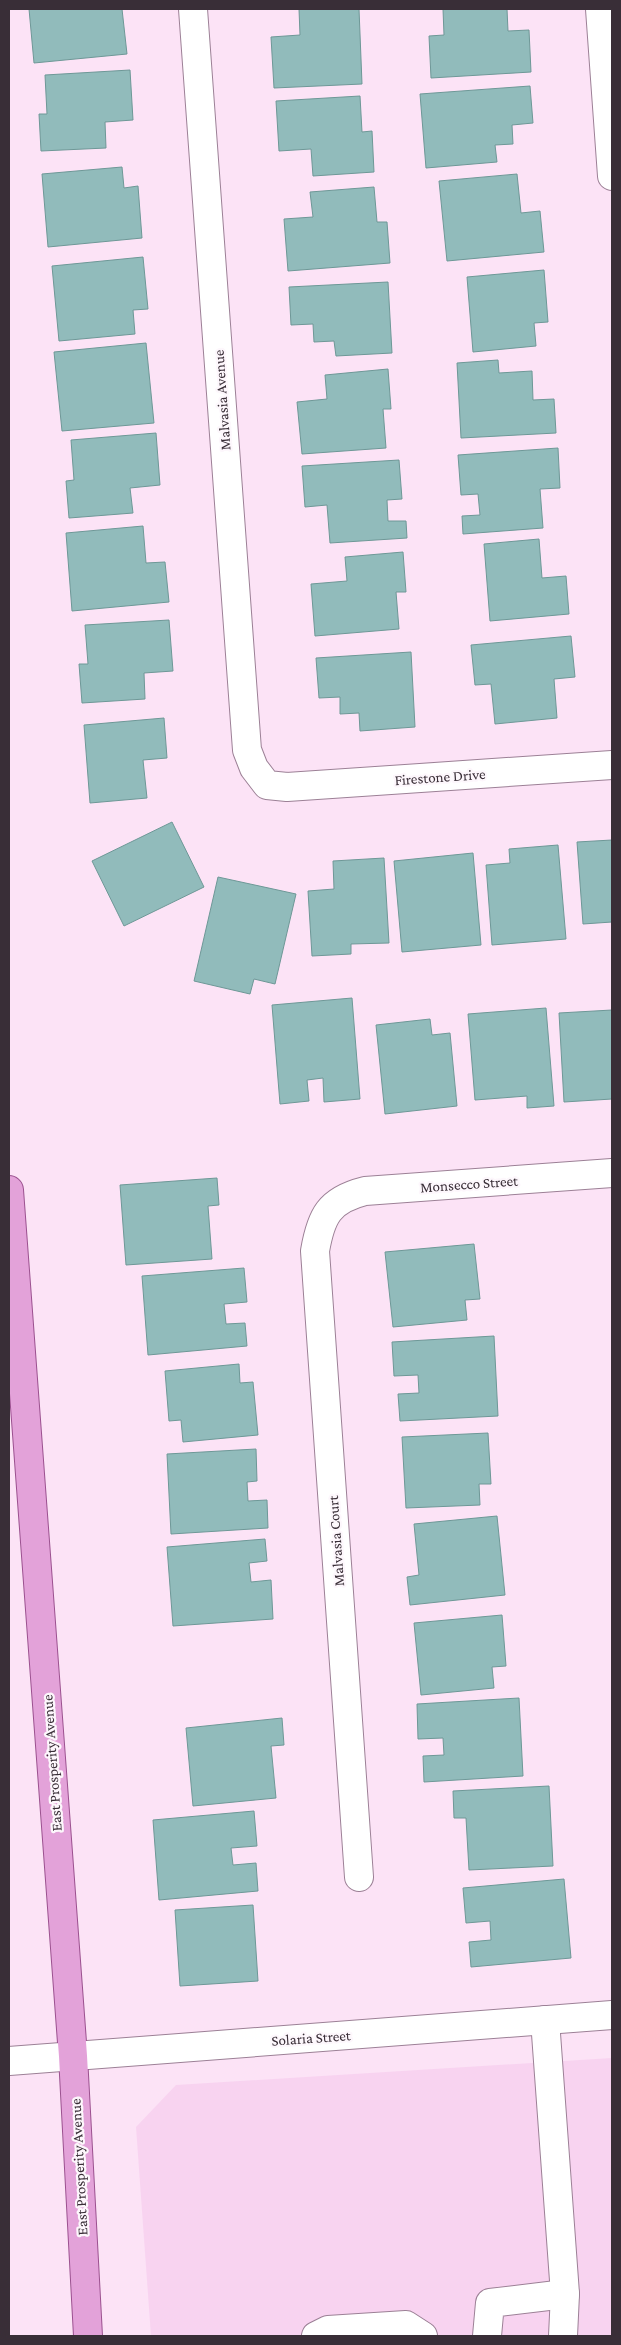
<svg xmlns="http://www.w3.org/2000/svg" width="621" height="2345" font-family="'Crimson Pro',serif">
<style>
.built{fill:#f8d3f0}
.building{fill:#91bbbb;stroke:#6e9897}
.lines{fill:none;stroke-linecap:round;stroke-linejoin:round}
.minor-casing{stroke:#9c8096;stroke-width:30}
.major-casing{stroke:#9b518f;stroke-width:30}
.minor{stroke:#fff;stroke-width:28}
.major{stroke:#e3a2d9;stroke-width:28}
.labels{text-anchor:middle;stroke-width:4.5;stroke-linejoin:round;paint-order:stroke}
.street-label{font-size:15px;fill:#392e37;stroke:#fdf7fc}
</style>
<rect width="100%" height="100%" fill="#fce3f6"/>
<!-- built -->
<polygon class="built" points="612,2058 612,2336 151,2336 136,2127 176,2085"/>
<!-- building -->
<g class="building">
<polygon points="29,9 122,9 127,54 34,63"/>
<polygon points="299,9 359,9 362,84 274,88 271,37 300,35"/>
<polygon points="443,9 507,9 508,31 529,30 531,72 431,78 429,36 444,35"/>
<polygon points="130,70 133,120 105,122 106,148 41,151 39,114 47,114 45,75"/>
<polygon points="530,86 533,123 512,125 513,144 495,145 497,162 426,168 420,94"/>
<polygon points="360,96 362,132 372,131 374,172 313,176 311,149 279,151 276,101"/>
<polygon points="122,167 124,188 138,186 142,238 48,247 42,174"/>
<polygon points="517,174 521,213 540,211 544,252 447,261 439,181"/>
<polygon points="374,187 377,222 387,222 390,263 288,271 284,219 313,217 310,192"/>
<polygon points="143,257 148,309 133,310 135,334 59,341 52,266"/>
<polygon points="544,270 548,322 534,323 536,346 473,352 467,277"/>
<polygon points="388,282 392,353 336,356 334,341 314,342 313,324 291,325 289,287"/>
<polygon points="146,343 154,423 62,431 54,352"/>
<polygon points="498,360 499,373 532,371 533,400 554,399 556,433 461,438 457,363"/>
<polygon points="388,369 391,409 383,409 386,448 302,454 297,402 327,399 325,375"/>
<polygon points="156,433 160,485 130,488 133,513 69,518 66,481 74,480 71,440"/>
<polygon points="558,448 560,488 540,489 543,528 463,534 462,516 480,515 478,494 461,495 458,455"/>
<polygon points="399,460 402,499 387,500 388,521 406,521 407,538 330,543 327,505 305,507 302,466"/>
<polygon points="143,526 146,563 165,562 169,602 72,611 66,533"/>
<polygon points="539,539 542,578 566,576 569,614 490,621 484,544"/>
<polygon points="403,552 406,592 396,592 399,629 315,636 311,584 347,581 345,557"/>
<polygon points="169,620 173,671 144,673 145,699 82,703 79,664 88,664 85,625"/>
<polygon points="571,636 575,677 554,679 557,718 495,724 491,684 475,685 471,645"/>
<polygon points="411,652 415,727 360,731 359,713 340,714 340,697 319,698 316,658"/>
<polygon points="164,718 167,758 143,760 147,798 90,803 84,725"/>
<polygon points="172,822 204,887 124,926 92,861"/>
<polygon points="612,840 612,922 583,924 577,842"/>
<polygon points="558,845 566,939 492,945 486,865 510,863 509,849"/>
<polygon points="473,853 481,945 402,952 394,861"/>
<polygon points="384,858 389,943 351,944 351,954 312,956 308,891 334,889 333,861"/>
<polygon points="218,877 296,894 275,984 254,979 250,994 194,981"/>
<polygon points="352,998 360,1099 324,1102 323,1078 307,1080 309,1101 280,1104 272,1005"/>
<polygon points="546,1008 554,1106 527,1108 527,1096 475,1100 468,1014"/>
<polygon points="612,1010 612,1099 564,1102 559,1013"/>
<polygon points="430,1019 432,1035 450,1033 457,1106 385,1114 376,1025"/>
<polygon points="217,1178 219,1205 208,1206 212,1259 126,1265 120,1185"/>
<polygon points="474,1244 480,1299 465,1300 467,1320 393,1327 385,1252"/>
<polygon points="244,1268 247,1302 224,1304 226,1324 245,1323 247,1346 148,1355 142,1276"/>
<polygon points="494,1336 498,1416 400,1421 398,1394 419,1393 418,1375 394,1376 392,1342"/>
<polygon points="239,1364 240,1383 253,1382 258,1435 183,1442 181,1420 169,1421 165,1371"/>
<polygon points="488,1433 491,1484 479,1484 480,1505 406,1508 402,1437"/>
<polygon points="256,1449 257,1481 247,1482 248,1501 267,1500 268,1528 171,1534 167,1454"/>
<polygon points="497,1516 505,1595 410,1605 407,1577 419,1575 414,1524"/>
<polygon points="265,1539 267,1561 249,1563 251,1582 271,1580 273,1619 173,1626 167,1547"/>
<polygon points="502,1615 506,1666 492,1667 494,1688 421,1695 414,1623"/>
<polygon points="519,1698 523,1776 424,1782 423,1756 444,1755 443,1738 418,1739 417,1704"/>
<polygon points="282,1718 284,1745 271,1746 276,1798 193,1806 186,1728"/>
<polygon points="549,1786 553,1866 469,1870 466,1818 454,1818 453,1791"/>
<polygon points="254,1811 257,1846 231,1848 233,1865 256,1863 258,1891 159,1900 153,1820"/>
<polygon points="564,1879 571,1958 471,1967 469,1942 491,1940 490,1921 466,1923 463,1888"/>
<polygon points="253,1905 258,1981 180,1986 175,1910"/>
</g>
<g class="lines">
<!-- minor casing -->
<g class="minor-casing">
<g id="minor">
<polyline points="193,9 247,750 254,768 267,785 287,787 612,765"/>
<polyline points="600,9 612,176"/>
<path d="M359,1877L315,1251C321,1216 329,1200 365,1191L612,1173"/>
<polyline points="545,2020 565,2294 563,2336"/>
<polyline points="9,2061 612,2015"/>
<polyline points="316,2336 328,2330 406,2325 423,2336"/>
<polyline points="487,2336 490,2303 565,2294"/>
</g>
</g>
<!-- major casing -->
<g class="major-casing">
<polyline id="major" points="9,1190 73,2056 88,2336"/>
</g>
<!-- minor -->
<use href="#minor" class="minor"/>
<!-- major -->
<use href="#major" class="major"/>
</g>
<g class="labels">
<!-- street labels -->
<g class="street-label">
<text transform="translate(222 400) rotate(-94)" y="5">Malvasia Avenue</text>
<text transform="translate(440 777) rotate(-4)" y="5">Firestone Drive</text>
<text transform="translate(469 1184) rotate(-4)" y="5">Monsecco Street</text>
<text transform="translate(336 1541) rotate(-94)" y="5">Malvasia Court</text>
<text transform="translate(52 1763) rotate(-94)" y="5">East Prosperity Avenue</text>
<text transform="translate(311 2038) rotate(-4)" y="5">Solaria Street</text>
<text transform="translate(79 2167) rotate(-93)" y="5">East Prosperity Avenue</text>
</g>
</g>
<!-- border -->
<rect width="621" height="2345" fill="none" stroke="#392e37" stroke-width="20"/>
</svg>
